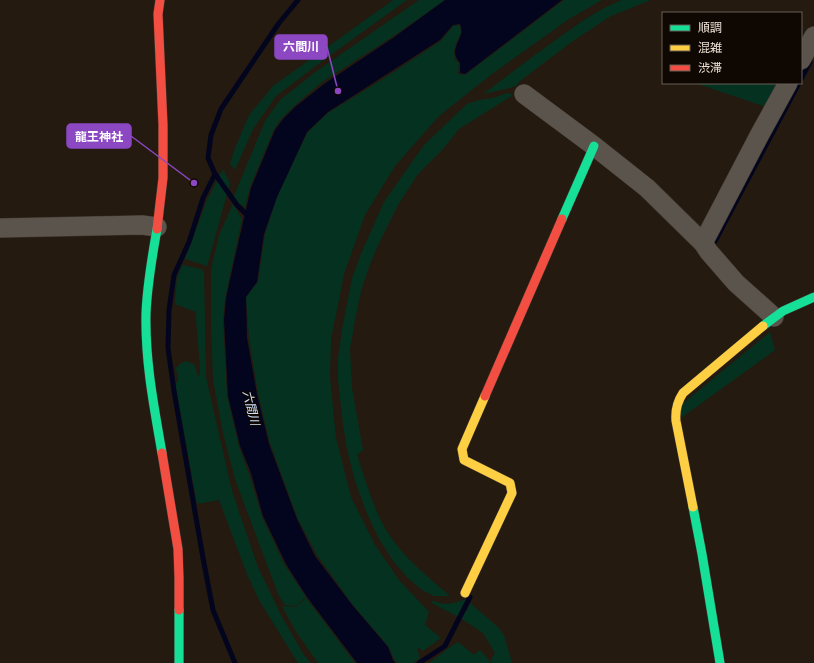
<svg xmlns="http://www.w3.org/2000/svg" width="814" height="663" font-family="Roboto,'Noto Sans JP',sans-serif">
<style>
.green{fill:#053220}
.water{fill:#03051f}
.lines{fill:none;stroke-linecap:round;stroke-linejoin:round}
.stream{stroke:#03051f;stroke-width:5}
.street-casing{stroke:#3e362f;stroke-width:20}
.fast-casing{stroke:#3e362f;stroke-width:10}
.slow-casing{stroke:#3e362f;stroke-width:10}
.jam-casing{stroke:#3e362f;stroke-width:10}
.street{stroke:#5b544c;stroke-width:19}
.fast{stroke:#16e098;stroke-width:9}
.slow{stroke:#ffcf43;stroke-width:9}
.jam{stroke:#f24e42;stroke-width:9}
.labels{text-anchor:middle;stroke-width:3;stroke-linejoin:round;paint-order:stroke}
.water-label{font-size:12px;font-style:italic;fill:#cee2fb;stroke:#0e0702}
.leader{fill:none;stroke:#8c47c2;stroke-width:1.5}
.callout-dot{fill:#8c47c2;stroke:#0e0702;stroke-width:1.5}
.callout{fill:#8c47c2;stroke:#8c47c2;stroke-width:1.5}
.callout-label{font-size:12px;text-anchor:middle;font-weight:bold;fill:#fff}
</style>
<rect width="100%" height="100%" fill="#241a0f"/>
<!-- green -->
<g class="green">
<polygon points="393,0 407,0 325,59 276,96 253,129 235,170 230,164 235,148 249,115 273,86"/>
<polygon points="419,0 445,0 392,37 322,82 294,106 282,118 274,129 250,187 245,207 237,202 234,196 265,121 280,100 314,73"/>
<polygon points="564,0 602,0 569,19 492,74 439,116 395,166 365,215 344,274 331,339 330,377 336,438 351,497 375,545 399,580 429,612 425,625 441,638 423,651 419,648 417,649 420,658 413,663 397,663 394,659 389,647 353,605 317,555 298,519 270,443 258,393 249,338 246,297 258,282 265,234 277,197 307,133 328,113 380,81 441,41 453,26 460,25 461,33 456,43 454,51 455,60 459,63 458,74 465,75"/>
<path d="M622,0H651L611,16L573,41L520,81L516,86L506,89L483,94C510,74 537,53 564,34C582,21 601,8 622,0Z"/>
<polygon points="695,83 780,83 769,108"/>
<path d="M507,93L513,95L459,129L443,149L418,174L398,205L381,239L370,264L361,291L355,320L350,349L352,388L363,450L357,455C366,481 373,509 388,533C404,558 428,577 450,596H434L422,590L407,577L393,561L378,537L366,511L355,481L347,449L343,425L338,380V358L342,330L352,278L360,256L384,202L424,145L467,104L479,100L493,98Z"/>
<polygon points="223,169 230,183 207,266 185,259 207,200"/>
<polygon points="233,204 242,219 225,299 223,320 227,396 239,447 249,474 262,517 284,564 306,597 296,606 285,605 279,596 258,541 235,479 223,433 213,380 211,323 211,269 219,235"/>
<path d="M182,265L201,269L204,272L206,377L231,487L240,515L258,567L282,617L304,655L311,663H298L259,600L247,574L219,500L197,504L175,383L178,381L176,368L180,364L186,361L194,364L198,376L200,375C200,354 196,334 196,312L175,304L177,278Z"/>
<polygon points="770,332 775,350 681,418 681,405"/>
<polygon points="306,598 355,663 318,663 295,630 282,606 296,607"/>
<path d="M466,599L462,608L467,611L470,603L498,627L504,635L512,663H492L491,660L495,653L483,633L462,619L432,603V601C436,601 441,604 446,604C452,604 460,601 466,599Z"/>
<path d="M458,642L474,655L480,650L489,660L490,663H429C439,656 448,648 458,642Z"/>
</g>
<!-- water -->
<path class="water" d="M445,0H562L465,74L460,73V63C450,52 458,45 461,34C462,31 461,27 460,24L453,25L440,40L328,112L307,132L277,197L264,234L257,282L246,297L247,338L257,394L269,444L297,519L315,556L353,606L388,647L393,660L395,663H357L307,597L286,564L263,516L251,473L240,446L228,396L224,320L226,298L235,257L251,188L275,130L283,119L295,107L324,84L393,38Z"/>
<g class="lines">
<!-- stream -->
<g class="stream">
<polyline points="801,79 810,62"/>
<polyline points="215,174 203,198 189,242 174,275 169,310 168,348 174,391 203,558 213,610 235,663"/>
<polyline points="250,216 246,214 237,205 215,174 208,158 211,135 221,109 279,23 298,0"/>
<polyline points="709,247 714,243 799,83"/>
<polyline points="419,663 445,646 470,597"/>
</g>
<!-- street casing -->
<g class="street-casing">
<g id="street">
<polyline points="801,60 814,36"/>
<polyline points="524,94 594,146 647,188 703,243 709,252 736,283 774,317"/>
<polyline points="0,228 142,225 157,227"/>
<polyline points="703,243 760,134 788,83"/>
</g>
</g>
<!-- fast casing -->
<g class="fast-casing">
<g id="fast">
<polyline points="562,219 594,146"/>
<path d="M157,229C152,257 147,285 146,314C145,361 154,407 162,453"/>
<polyline points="763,326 783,311 814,297"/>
<polyline points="693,507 702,554 720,663"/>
<polyline points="179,610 179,663"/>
</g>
</g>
<!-- slow casing -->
<g class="slow-casing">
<g id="slow">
<path d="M693,507L676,421C675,410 677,402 683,393L763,326"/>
<polyline points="465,593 512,493 510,483 464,460 462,449 485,396"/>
</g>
</g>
<!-- jam casing -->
<g class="jam-casing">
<g id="jam">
<polyline points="157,229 163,178 163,125 158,14 160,0"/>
<polyline points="485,396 562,219"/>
<polyline points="162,453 178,549 179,578 179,610"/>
</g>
</g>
<!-- street -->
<use href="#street" class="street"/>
<!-- fast -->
<use href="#fast" class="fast"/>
<!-- slow -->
<use href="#slow" class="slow"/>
<!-- jam -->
<use href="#jam" class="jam"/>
</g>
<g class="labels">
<!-- water labels -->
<g class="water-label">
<text transform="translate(251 408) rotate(76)" y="4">六間川</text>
</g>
</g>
<!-- callouts -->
<path class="leader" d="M338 91L327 47M194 183L131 136"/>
<g class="callout-dot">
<circle cx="338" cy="91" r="4"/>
<circle cx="194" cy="183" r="4"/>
</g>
<g class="callout">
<rect x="275" y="35" width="52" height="24" rx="4"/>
<rect x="67" y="124" width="64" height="24" rx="4"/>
</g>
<g class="callout-label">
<text x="301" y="51">六間川</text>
<text x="99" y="141">龍王神社</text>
</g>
<!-- legend -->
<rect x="662" y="12" width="140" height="72" fill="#0e0702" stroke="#685f57"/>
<rect x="670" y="25" width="20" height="6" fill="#16e098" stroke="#685f57"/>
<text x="698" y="32" font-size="12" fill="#eee2d6">順調</text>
<rect x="670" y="45" width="20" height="6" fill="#ffcf43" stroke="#685f57"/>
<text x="698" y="52" font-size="12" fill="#eee2d6">混雑</text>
<rect x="670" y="65" width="20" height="6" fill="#f24e42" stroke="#685f57"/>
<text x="698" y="72" font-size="12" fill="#eee2d6">渋滞</text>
</svg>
